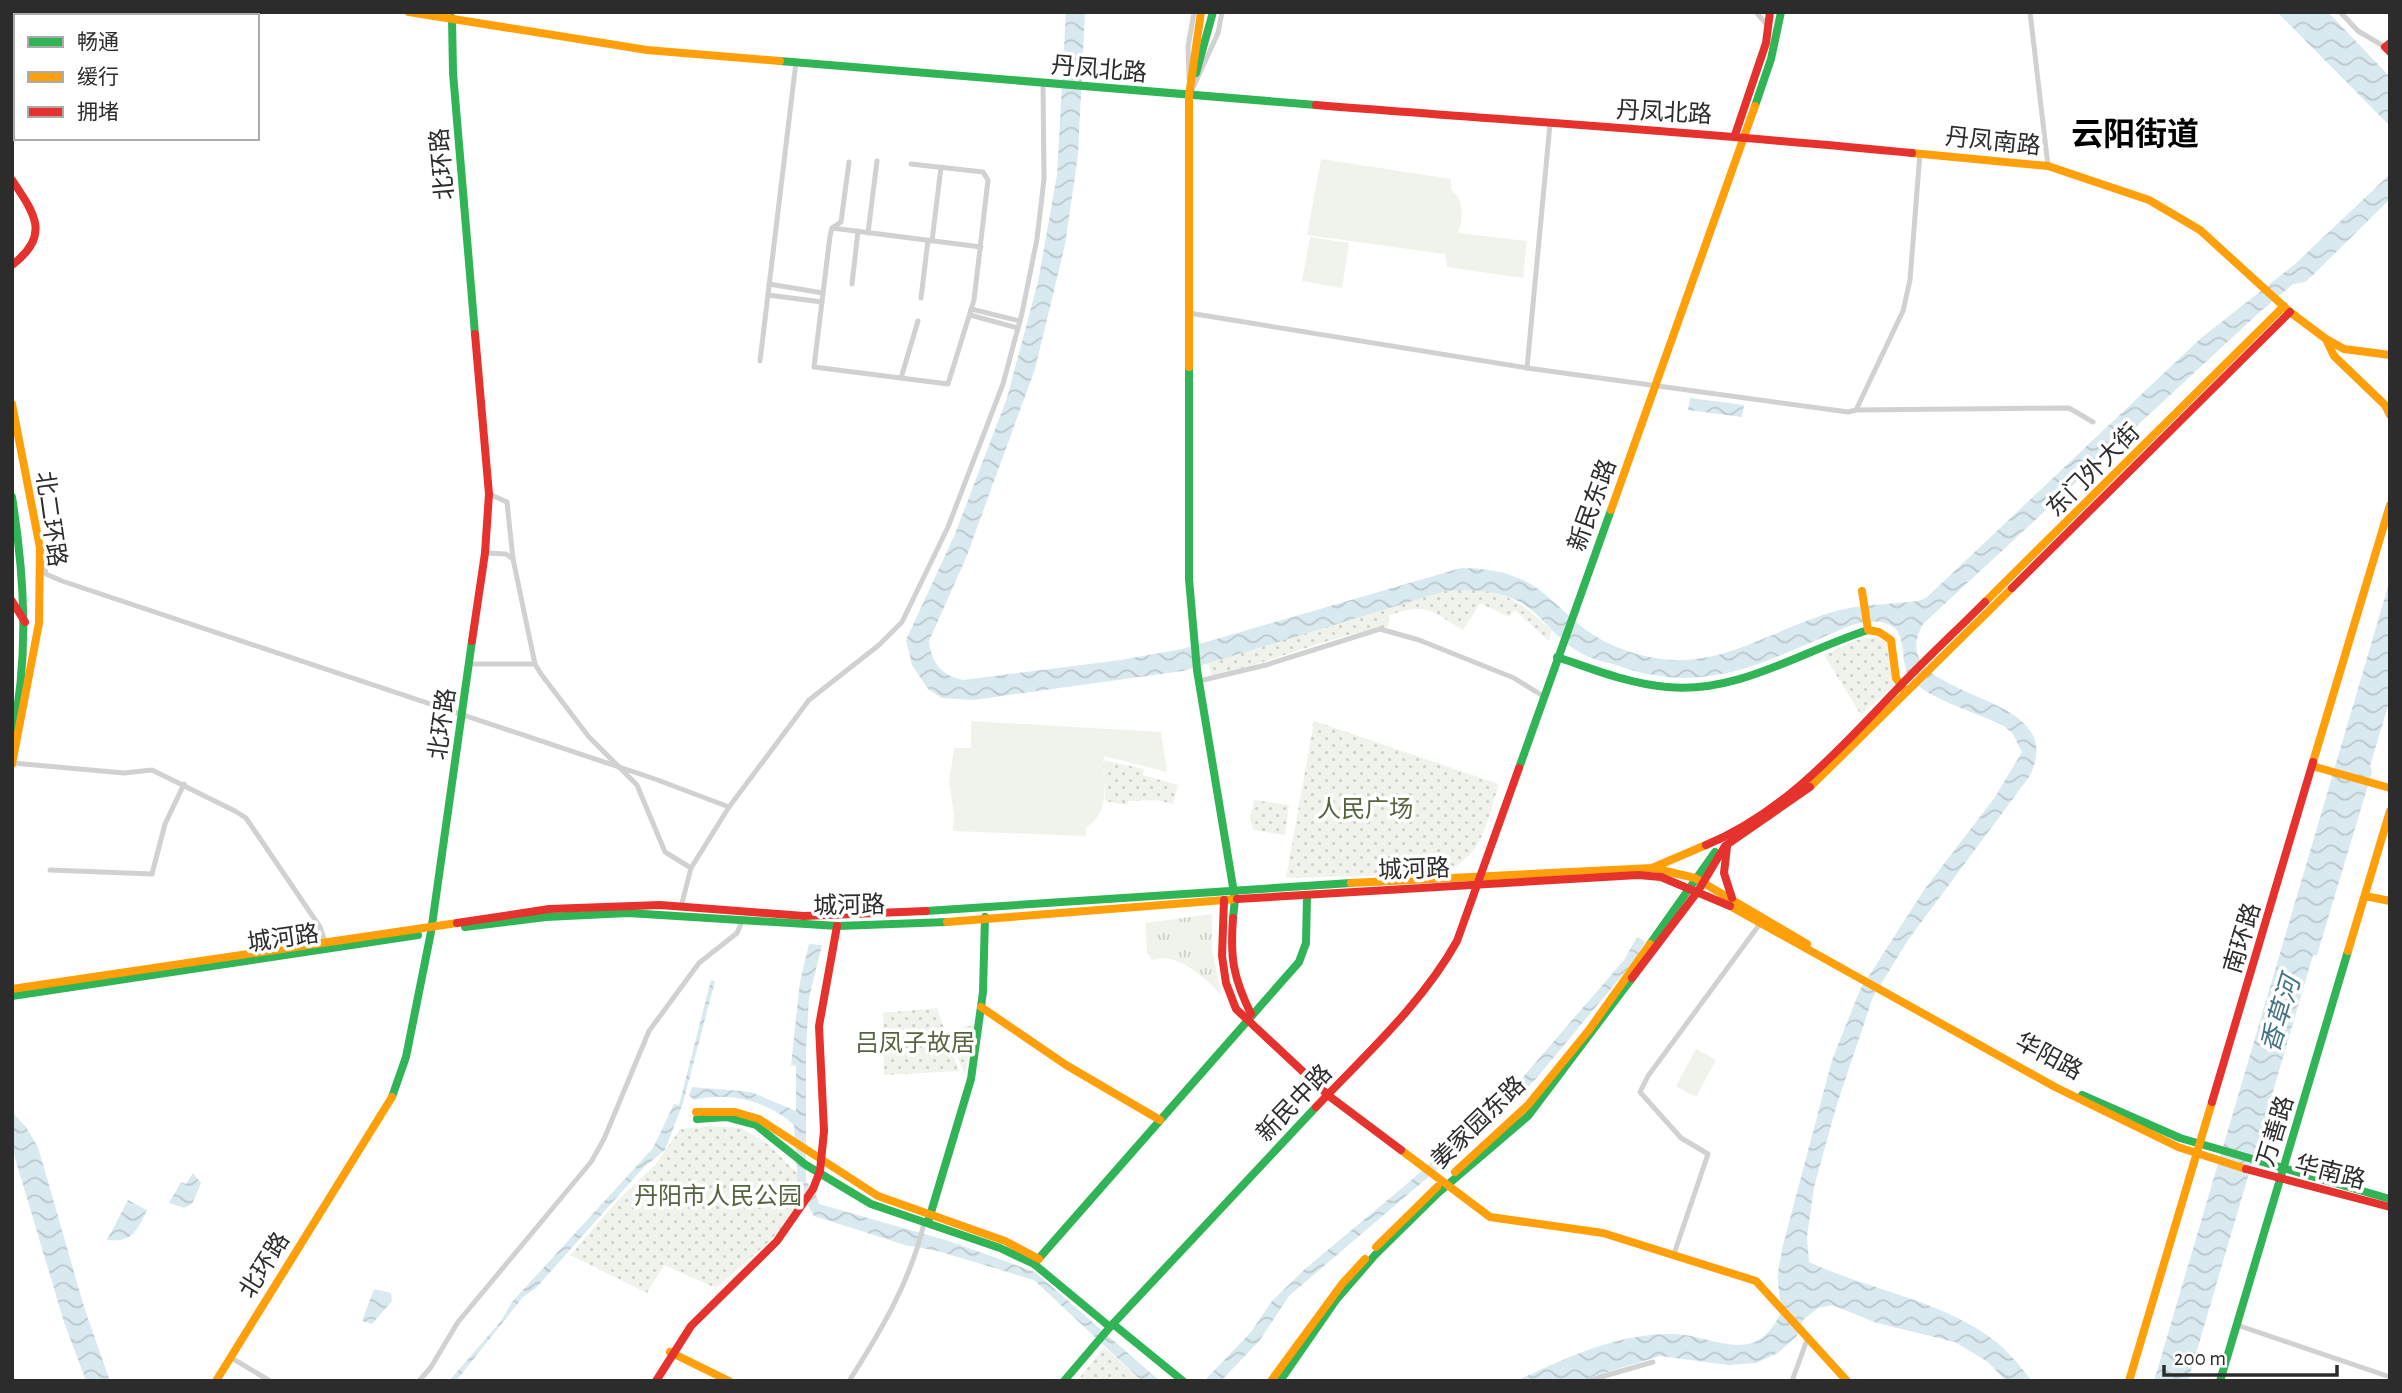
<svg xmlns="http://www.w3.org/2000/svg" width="2402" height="1393" font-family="'Alegreya Sans','Noto Sans SC',sans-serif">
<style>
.grass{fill:url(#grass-tufts)}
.park{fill:url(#park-dots)}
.pitch{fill:#f0f3eb}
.water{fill:url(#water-waves)}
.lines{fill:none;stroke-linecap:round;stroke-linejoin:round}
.street{stroke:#d1d1d1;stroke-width:5}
.fast{stroke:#30b455;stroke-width:8}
.slow{stroke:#ff9f0a;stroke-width:8}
.jam{stroke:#e5322d;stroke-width:8}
.labels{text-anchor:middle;stroke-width:7;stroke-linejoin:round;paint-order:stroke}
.street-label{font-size:24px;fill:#2c2c2c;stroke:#fff}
.park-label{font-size:24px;fill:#54643e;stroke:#fff}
.water-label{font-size:26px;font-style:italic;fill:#427487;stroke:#fff}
.district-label{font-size:32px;font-weight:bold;fill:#000;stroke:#fff}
</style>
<defs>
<pattern id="grass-tufts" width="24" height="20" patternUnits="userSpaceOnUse" patternTransform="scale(1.75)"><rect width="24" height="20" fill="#f0f3eb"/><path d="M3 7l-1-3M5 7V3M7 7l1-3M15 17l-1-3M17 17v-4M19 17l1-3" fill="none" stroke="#ced0ca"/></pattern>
<pattern id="park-dots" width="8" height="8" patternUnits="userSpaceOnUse" patternTransform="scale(1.75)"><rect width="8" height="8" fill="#f0f3eb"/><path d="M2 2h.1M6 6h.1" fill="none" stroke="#ced0ca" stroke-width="1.8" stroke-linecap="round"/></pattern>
<pattern id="water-waves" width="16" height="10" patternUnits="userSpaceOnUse" patternTransform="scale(1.75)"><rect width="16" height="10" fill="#d8e9ef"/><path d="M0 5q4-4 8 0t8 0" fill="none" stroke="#bac8cd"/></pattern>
</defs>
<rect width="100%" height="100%" fill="#fff"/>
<!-- grass -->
<path class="grass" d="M1212,914V951L1222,995C1204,978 1178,951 1152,960L1147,951L1145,923Z"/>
<!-- park -->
<g class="park">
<path d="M1474,589C1515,595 1522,605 1552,630L1549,641L1515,610L1509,617L1480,603L1463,630C1431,611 1429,602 1389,615L1388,627C1332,635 1269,663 1212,677L1208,662L1445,591Z"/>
<polygon points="1876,637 1888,643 1894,685 1861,715 1824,655 1856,640"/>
<path d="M1314,721L1499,784C1485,826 1482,866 1431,874L1286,878Z"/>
<polygon points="1103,760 1144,769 1143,775 1178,785 1173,804 1156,800 1128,801 1127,805 1105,801"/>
<polygon points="1254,800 1289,805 1285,835 1253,830 1250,819"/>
<polygon points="937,1008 959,1071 884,1075 883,1013"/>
<polygon points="966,1026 975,1026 965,1074 947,1035"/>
<polygon points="710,1126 742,1128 769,1145 808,1184 792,1216 771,1240 716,1288 664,1265 647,1293 570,1255 619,1199 656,1164 680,1129"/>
<polygon points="1104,1347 1142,1381 1077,1381"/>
</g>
<!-- pitch -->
<g class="pitch">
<path d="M1321,159L1451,179V189C1465,202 1463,217 1458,233L1527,241L1523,278L1447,267L1445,254L1307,235Z"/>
<polygon points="1310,237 1349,243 1342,288 1302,281"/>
<path d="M971,721L1161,732L1167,772L1104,756C1101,784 1113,809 1086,828V836L953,831L954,813L949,783L954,748H971Z"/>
<polygon points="1696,1049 1716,1060 1696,1097 1676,1086"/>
</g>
<!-- water -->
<g class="water">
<path d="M1066,12H1085L1078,155L1065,245L1035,369L966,558L929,641C932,664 941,675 963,680L1121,660L1182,649L1461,568C1482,568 1504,571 1523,580C1548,592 1564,614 1586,630C1605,644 1631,654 1655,658C1725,671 1783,621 1849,608C1871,604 1895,604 1918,601L1926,598L2201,338L2294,265L2390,174V199L2313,275L2305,282L2293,284L2262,310L1923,624C1878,705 2077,685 2029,777L1908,940L1873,997L1837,1104L1814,1187L1807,1237L1809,1262C1869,1290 1942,1300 1995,1341C2009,1352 2020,1366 2032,1381H2006L1988,1362L1955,1342L1877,1323L1832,1305L1818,1308L1803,1320L1797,1336L1778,1353L1756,1363L1728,1365L1660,1356L1578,1381H1516C1565,1358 1620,1332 1675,1334C1708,1335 1745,1360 1769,1331C1787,1311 1779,1303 1778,1281C1777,1271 1781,1260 1782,1249L1832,1060L1860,990L1924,890L1995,797L2022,752L2013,734L2004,726C1979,713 1929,700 1911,679C1898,664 1909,634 1890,625C1878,619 1864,622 1852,625C1767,659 1712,698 1619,666C1606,662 1590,659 1579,652C1562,642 1549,626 1535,613C1510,590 1477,589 1445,591L1183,671L973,700L942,698L928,689L912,665L906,640L955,534L1007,398L1038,282L1057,175Z"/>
<polygon points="2277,12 2328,12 2390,77 2390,126"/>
<polygon points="1690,398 1744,405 1742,417 1688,410"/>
<polygon points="2390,580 2390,699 2370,766 2372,772 2317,955 2313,955 2188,1381 2154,1381"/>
<polygon points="1637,937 1645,942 1634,961 1534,1081 1482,1131 1289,1296 1260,1340 1221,1381 1204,1381 1251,1332 1272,1301 1305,1269 1415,1177 1523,1077 1624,960"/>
<path d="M809,944L822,945L809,998L806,1050V1182L815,1191L819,1204L949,1241L1035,1272L1160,1381H1142L1034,1280L938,1251L905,1245L814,1216L798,1187L794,1125C768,1101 728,1091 694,1100L689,1095L692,1087L751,1092L796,1111V1066L791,1065L800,982Z"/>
<polygon points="711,980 715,981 683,1103 665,1150 643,1168 536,1288 523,1297 456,1381 449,1381 501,1321 512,1302 653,1148 674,1104 679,1105"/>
<polygon points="12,1112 26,1127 38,1147 85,1310 110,1381 86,1381 64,1322 12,1148"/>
<polygon points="193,1173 201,1183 192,1204 184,1208 169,1203 181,1182 186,1184"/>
<path d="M128,1200L147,1210C137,1231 132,1243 107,1240Z"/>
<polygon points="374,1289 391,1293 392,1301 372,1324 362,1321"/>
</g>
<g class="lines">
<!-- street -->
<g class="street">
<polyline points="1756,12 1768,26"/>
<polyline points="2030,12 2048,166"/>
<polyline points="2340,12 2358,31 2385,47"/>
<polyline points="1189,79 1188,47 1194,12"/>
<polyline points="1192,90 1218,33 1222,12"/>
<polyline points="849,162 841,222 832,228 830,236 814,367 948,384 974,300 988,180 983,172 911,164"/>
<polyline points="832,228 981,247"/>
<polyline points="868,233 877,161"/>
<polyline points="932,241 941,167"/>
<polyline points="769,284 823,293"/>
<polyline points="852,284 858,231"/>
<polyline points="768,295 822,302"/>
<polyline points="921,298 928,240"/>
<polyline points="971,309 1020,321"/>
<polyline points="1189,313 1527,368 1848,412 1856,410 1903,311 1910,280 1920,153"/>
<polyline points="970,315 1018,328"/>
<polyline points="760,361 796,62"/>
<polyline points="1527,368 1550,124"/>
<polyline points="901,378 918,321"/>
<polyline points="1856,410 2069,408 2093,422"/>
<polyline points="489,494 507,502 513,559"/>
<polyline points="485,553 506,554 513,559 535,664 541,674 589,737 637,785 665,852 691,868"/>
<polyline points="43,561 46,574 62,581 655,779 729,807"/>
<polyline points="470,664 535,664"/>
<polyline points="1199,681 1266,665 1380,629 1419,640 1514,678 1543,696"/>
<polyline points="13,763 124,773 152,770 235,811 246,818 320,927 326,944"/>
<polyline points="50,870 152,874 165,824 184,784"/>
<polyline points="681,907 691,868 729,807 809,700 879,645 902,622 948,527 1003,384 1022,313 1037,239 1044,179 1043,84"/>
<polyline points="1674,1254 1708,1154 1681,1138 1640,1092 1648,1076 1762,921"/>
<polyline points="2237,1325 2390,1377"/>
<polyline points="230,1357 270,1381"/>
<polyline points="419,1381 431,1367 458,1322 591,1162 604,1139 649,1031 699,963 737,933 743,919"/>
<path d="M849,1381C881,1331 911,1280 924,1223"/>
<polyline points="1587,1381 1653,1362"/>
<polyline points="1792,1381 1807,1340"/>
</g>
<!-- fast -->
<g class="fast">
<polyline points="79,16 99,12"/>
<polyline points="452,18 453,73 475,334"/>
<polyline points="12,38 16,37"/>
<polyline points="780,61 1316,105"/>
<polyline points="1196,73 1213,12"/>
<polyline points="1755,106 1771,59 1781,12"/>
<polyline points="1189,367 1189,579 1197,670 1235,899 1233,918"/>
<path d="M12,497C25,579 29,657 12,739"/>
<path d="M1557,657C1593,669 1629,684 1667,687C1738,694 1802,651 1868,630"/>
<polyline points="1519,768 1611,510"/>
<polyline points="926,911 1351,883"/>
<polyline points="465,927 546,917 628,913 838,926 947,922"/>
<polyline points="1650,944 1715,852"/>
<polyline points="12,996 418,935"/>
<polyline points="2082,1095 2180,1138 2390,1199"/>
<polyline points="392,1097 406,1057 431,932 472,641"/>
<polyline points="697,1119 726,1117 756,1125 806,1165 871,1204 1000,1248 1034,1264 1110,1327"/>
<polyline points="929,1219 971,1079 983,992 985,917"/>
<polyline points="1034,1264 1299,962 1306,943 1307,895"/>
<polyline points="1113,1324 1183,1381"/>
<polyline points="1064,1381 1110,1327 1316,1107"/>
<polyline points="1280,1381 1336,1300 1375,1255 1438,1193 1528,1116 1632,978"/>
<polyline points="2220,1381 2348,951"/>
</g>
<!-- slow -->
<g class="slow">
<polyline points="409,12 647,50 780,61"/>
<polyline points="12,27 16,27"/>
<polyline points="1912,153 2048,166 2149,200 2200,230 2290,312 2326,339 2344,349 2390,355"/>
<polyline points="2326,339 2334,356 2385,405 2390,415"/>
<polyline points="1189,367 1189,96 1201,12"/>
<polyline points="12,404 40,548 39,623 12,764"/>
<polyline points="1611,510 1755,106"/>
<polyline points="1862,591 1868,630 1879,632 1891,640 1896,678 1904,690"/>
<polyline points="1985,602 2284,306"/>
<polyline points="2313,762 2390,505"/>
<polyline points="2312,766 2390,788"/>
<polyline points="1810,787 2012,588"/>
<polyline points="1653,868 1695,878 1807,944"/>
<polyline points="1351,883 1652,868 1706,845"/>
<polyline points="2365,896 2390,901"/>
<polyline points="1730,906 2055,1087 2178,1147 2246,1169"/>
<polyline points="947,922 1237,899"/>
<polyline points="2348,951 2390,811"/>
<polyline points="12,989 457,923"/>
<polyline points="981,1007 1066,1065 1160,1120"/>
<polyline points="696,1112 735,1112 759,1119 878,1196 1005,1241 1039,1259"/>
<polyline points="1401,1150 1490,1217 1603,1233 1756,1281 1847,1381"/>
<polyline points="1455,1172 1528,1105 1589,1030 1650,944"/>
<polyline points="1376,1247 1437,1187"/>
<polyline points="670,1352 729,1381"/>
<polyline points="216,1381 392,1097"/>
<polyline points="1271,1381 1342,1284 1365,1259"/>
<polyline points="2129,1381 2212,1102"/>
</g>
<!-- jam -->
<g class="jam">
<polyline points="122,16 139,12"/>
<polyline points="2390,43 2385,47 2390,52"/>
<path d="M1316,105C1515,121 1714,133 1912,153"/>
<polyline points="1735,135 1766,43 1770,12"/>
<path d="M12,180C35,214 51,236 12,265"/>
<polyline points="2012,588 2290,312"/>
<polyline points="12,601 25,622"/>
<polyline points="472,641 485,553 489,494 475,334"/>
<path d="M1706,845C1786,812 1842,746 1900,686C1928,657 1957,630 1985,602"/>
<polyline points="1727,847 1724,873 1732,898"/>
<polyline points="1237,899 1638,875 1661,877 1730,906"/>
<polyline points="1224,900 1222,956 1226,983 1236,1009 1329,1096 1401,1150"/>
<path d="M1233,918C1230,958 1233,977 1251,1014"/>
<polyline points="457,923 549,909 660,905 804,916 926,911"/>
<polyline points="1632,978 1698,891 1725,846 1810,787"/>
<polyline points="2212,1102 2313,762"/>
<path d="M1316,1107C1365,1055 1422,1004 1457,941L1519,768"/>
<polyline points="2246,1169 2390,1207"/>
<polyline points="656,1381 691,1326 777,1241 813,1189 820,1171 824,1131 819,1026 837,926"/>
</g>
</g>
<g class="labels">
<!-- street labels -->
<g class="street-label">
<text transform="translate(1099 69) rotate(5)" y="8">丹凤北路</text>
<text transform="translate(1664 112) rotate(3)" y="8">丹凤北路</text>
<text transform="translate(1993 141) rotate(6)" y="8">丹凤南路</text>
<text transform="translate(442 164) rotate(-95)" y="8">北环路</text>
<text transform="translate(2093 470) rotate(-45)" y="8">东门外大街</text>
<text transform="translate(1592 505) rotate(-70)" y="8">新民东路</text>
<text transform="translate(51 519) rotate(82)" y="8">北二环路</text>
<text transform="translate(442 724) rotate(-82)" y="8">北环路</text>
<text transform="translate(1414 869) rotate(-2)" y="8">城河路</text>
<text transform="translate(849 905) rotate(-1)" y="8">城河路</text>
<text transform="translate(283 938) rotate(-8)" y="8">城河路</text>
<text transform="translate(2242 938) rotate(-73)" y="8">南环路</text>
<text transform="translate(2049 1056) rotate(28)" y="8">华阳路</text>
<text transform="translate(1294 1103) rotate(-46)" y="8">新民中路</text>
<text transform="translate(1478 1122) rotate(-44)" y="8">姜家园东路</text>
<text transform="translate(2275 1131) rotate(-73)" y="8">万善路</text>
<text transform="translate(2330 1172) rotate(14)" y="8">华南路</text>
<text transform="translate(264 1265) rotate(-58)" y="8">北环路</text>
</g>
<!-- park labels -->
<g class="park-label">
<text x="1365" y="817">人民广场</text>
<text x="915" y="1051">吕凤子故居</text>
<text x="718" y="1204">丹阳市人民公园</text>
</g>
<!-- water labels -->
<g class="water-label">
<text transform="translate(2280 1014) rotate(-73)" y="9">香草河</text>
</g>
<!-- district labels -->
<g class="district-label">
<text x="2135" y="145">云阳街道</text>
</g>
</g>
<!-- border -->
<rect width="2402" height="1393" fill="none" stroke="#2c2c2c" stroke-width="28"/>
<!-- legend -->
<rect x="14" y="14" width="245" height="126" fill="#ffffff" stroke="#ababab" stroke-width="2"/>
<rect x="28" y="37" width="35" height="10" fill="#30b455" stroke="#ababab" stroke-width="2"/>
<text x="77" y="49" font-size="21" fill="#2c2c2c">畅通</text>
<rect x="28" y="72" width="35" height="10" fill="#ff9f0a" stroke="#ababab" stroke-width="2"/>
<text x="77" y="84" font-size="21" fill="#2c2c2c">缓行</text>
<rect x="28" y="107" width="35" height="10" fill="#e5322d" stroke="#ababab" stroke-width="2"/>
<text x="77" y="119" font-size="21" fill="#2c2c2c">拥堵</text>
<!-- scale -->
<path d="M2164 1365v10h173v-10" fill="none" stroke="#2c2c2c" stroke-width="3.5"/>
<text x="2174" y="1365" font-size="21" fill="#2c2c2c" stroke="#ffffff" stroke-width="5" paint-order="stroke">200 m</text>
</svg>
